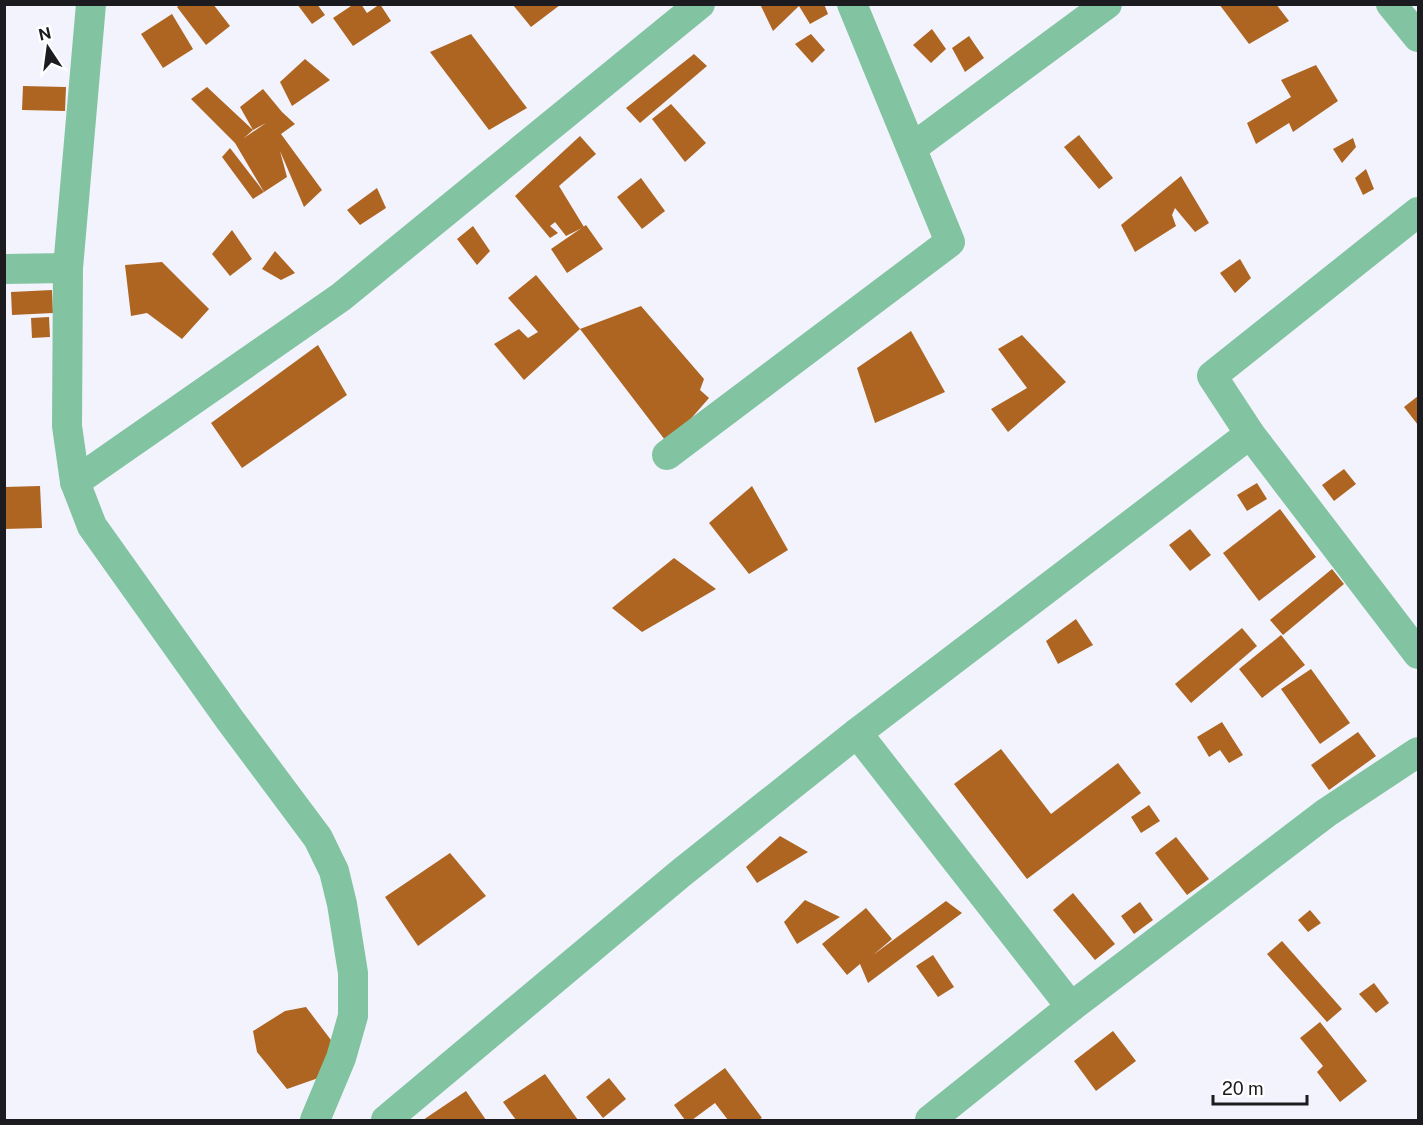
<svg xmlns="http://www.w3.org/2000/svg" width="1423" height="1125" font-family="'Public Sans',sans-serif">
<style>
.building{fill:#ae6521}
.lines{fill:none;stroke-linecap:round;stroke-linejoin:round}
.street{stroke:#82c3a1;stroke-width:30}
</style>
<rect width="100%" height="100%" fill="#f3f3fd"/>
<!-- building -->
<g class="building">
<polygon points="181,4 213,4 230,26 206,45 177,7"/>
<polygon points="297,4 317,4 325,15 312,24"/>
<polygon points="354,4 361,4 367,13 380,4 391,21 353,46 333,18"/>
<polygon points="760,4 824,4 828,14 810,24 799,6 773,31"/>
<polygon points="1219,4 1276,4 1289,21 1249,44"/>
<polygon points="513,5 560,5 531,27"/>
<polygon points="172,14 193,49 163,68 141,34"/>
<polygon points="932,29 946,49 931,63 913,45"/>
<polygon points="471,34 527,108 489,130 430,52"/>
<polygon points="811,34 825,50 812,63 795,44"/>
<polygon points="969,36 984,58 965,72 952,48"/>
<polygon points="694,54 707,66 640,123 626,108"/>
<polygon points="305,59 330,80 292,106 280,82"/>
<polygon points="1316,65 1338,101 1293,132 1289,123 1256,144 1247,123 1291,97 1281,80"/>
<polygon points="23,86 66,87 65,111 22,110"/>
<polygon points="207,87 253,130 244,138 266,123 253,130 240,107 263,89 282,112 295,124 281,134 322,190 304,207 280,151 287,177 264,192 235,143 191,99"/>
<polygon points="671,104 706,143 685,162 652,119"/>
<polygon points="1079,135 1113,178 1099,189 1064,147"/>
<polygon points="580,136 596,154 559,186 584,227 566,236 555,222 550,226 558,233 550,238 515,196"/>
<polygon points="1353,138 1356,147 1342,163 1333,149"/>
<polygon points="230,148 264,192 253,199 222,157"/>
<polygon points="1366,169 1374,189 1363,195 1355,178"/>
<polygon points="1181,176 1209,223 1195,232 1175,208 1172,215 1176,226 1135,252 1121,225"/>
<polygon points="641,178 665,211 642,229 617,197"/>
<polygon points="377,188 386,208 360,225 347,210"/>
<polygon points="586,225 603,249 567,273 551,249"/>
<polygon points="473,226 490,251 477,265 457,239"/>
<polygon points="232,230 252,259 230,276 212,254"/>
<polygon points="275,251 295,273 281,280 262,269"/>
<polygon points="1240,259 1251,278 1235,293 1220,273"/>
<polygon points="162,262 209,309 182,339 147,313 131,316 125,265"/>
<polygon points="536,275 580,329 524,380 494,344 519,329 528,338 538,332 508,298"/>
<polygon points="52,290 53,313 12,315 11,292"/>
<polygon points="641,306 704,379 700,390 709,398 688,422 665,440 580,329"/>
<polygon points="49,317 50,337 32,338 31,318"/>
<polygon points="911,331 945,392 875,423 857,368"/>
<polygon points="1022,335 1066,382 1008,432 991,409 1027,388 998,349"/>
<polygon points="318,345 347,395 242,468 211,423"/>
<polygon points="1418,396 1418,425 1404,407"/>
<polygon points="1344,469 1356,484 1334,501 1322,485"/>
<polygon points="1257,483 1267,499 1247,511 1237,495"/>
<polygon points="40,486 42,528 4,529 4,487"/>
<polygon points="752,486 788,550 749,574 709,523"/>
<polygon points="1280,509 1316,557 1259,601 1223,553"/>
<polygon points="1190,529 1211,555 1190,571 1169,545"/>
<polygon points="674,558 716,589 642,632 612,608"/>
<polygon points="1332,569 1344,584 1283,635 1270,620"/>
<polygon points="1076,619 1093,645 1058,664 1046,641"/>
<polygon points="1242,628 1257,646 1191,703 1175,684"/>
<polygon points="1281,635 1305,665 1262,698 1239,669"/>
<polygon points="1311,669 1350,723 1320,744 1281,689"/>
<polygon points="1222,722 1243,755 1229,763 1220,750 1209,757 1197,737"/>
<polygon points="1358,732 1376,756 1329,790 1311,765"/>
<polygon points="1001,749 1051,814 1118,763 1141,793 1027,879 954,784"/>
<polygon points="1149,805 1160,821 1141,833 1131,817"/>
<polygon points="780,836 808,852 757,883 746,867"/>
<polygon points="1176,837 1209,879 1187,895 1155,853"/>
<polygon points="450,853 486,896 418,946 385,897"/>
<polygon points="1073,893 1115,944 1095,960 1053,910"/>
<polygon points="805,900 840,917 797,944 784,922"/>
<polygon points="946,901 962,913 868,983 860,964 847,975 822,944 866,908 892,939 873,955"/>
<polygon points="1140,902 1153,920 1134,934 1121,916"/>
<polygon points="1310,910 1321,923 1308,932 1298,920"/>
<polygon points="1282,941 1342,1009 1327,1022 1267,954"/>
<polygon points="933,955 954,987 938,997 916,966"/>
<polygon points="1374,983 1389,1003 1376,1013 1359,994"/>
<polygon points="306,1007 337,1048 324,1076 287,1089 257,1052 253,1031 285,1011"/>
<polygon points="1320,1022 1367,1081 1340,1102 1317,1072 1323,1066 1300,1038"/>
<polygon points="1113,1031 1136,1061 1096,1091 1074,1061"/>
<polygon points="725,1068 762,1118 758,1120 728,1120 715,1103 692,1120 685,1120 674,1105"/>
<polygon points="545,1074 578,1120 516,1120 503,1102"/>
<polygon points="609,1078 626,1099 603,1118 586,1097"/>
<polygon points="466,1091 486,1120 423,1120"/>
</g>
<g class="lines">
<!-- street -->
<g class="street">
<polyline points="91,4 68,268 67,426 75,482 92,526 230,720 318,838 334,871 342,904 353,973 353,1016 341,1058 315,1120"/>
<polyline points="1391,4 1418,37"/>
<polyline points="912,148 1107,4"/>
<polyline points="1418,212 1212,376 1250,434 1418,654"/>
<polyline points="4,269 68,268"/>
<polyline points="667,455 950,242 852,4"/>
<polyline points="75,482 341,297 700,4"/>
<polyline points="857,733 1071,1007"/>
<polyline points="386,1120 681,873 857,733 1250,434"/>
<polyline points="930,1120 1071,1007 1326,813 1418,752"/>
</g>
</g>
<!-- border -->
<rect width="1423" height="1125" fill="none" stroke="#1c1c20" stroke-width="12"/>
<!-- north arrow -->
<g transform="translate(48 48) rotate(347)" stroke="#ffffff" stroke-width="4.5" paint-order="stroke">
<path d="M0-4.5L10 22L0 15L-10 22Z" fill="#1c1c20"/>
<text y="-9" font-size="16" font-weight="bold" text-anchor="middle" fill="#1c1c20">N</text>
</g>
<!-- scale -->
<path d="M1213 1095v9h94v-9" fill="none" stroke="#1c1c20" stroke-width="3"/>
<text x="1222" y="1095" font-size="18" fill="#1c1c20" stroke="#ffffff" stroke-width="4.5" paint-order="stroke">20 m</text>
</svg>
